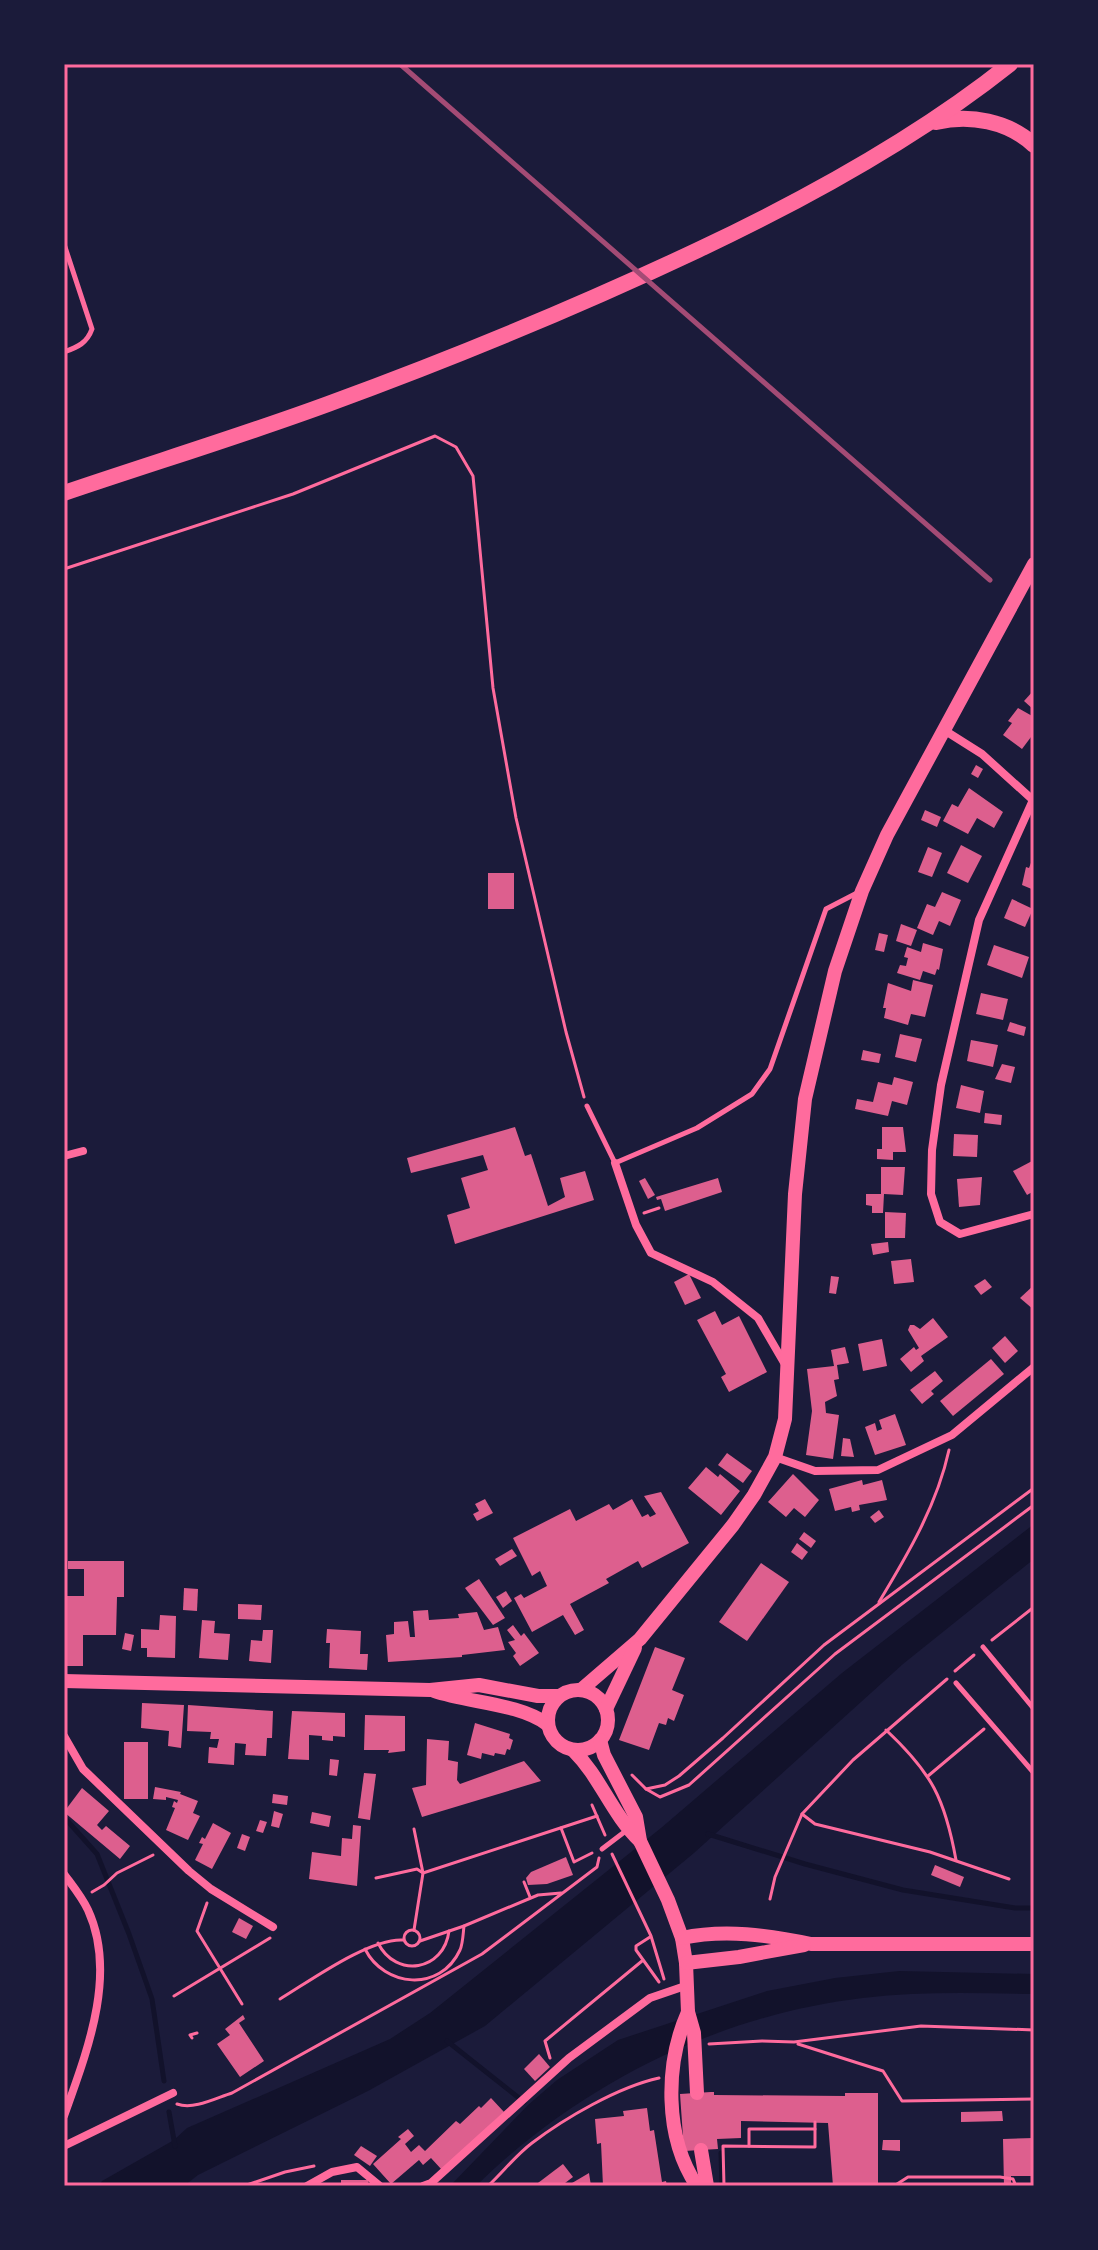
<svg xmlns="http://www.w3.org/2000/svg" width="1098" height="2250" font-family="Rubik,sans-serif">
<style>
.water{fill:#12122b}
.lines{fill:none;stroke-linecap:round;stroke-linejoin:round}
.stream{stroke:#12122b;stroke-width:5}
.building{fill:#dd5f8e}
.path{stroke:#ff6b9d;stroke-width:3}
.service{stroke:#ff6b9d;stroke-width:5}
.minor{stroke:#ff6b9d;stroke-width:8}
.secondary{stroke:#ff6b9d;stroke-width:14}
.trunk{stroke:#ff6b9d;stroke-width:16}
.rail{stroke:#a44b75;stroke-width:5}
.neatline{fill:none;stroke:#ff6b9d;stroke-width:3}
</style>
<rect width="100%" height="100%" fill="#1b1b3a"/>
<!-- water -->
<g class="water">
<polygon points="1034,1524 1034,1559 903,1664 694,1853 485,2026 368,2091 198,2175 184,2186 99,2186 102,2181 174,2140 187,2128 390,2039 430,2013 661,1828 842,1673"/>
<path d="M899,1971L1034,1974V1994C977,1993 920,1991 863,1998C718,2015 580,2084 476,2186H450L528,2105L557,2080L618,2040L767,1991L835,1978Z"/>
</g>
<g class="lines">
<!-- stream -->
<g class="stream">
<polyline points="64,1817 97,1854 129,1934 152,1999 164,2081"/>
<polyline points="708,1834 805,1864 903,1890 1015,1908 1034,1908"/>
<polyline points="447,2041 524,2102"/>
<polyline points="169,2112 175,2146"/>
<polyline points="721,2153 722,2186"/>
</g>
</g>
<!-- building -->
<g class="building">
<polygon points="1034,690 1034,710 1024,701"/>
<polygon points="1018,708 1034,717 1034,733 1022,749 1003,735 1012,723 1008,721"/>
<polygon points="976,765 983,769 978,778 971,774"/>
<polygon points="969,788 1003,812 994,828 977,818 968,834 943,821 952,804 958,807"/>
<polygon points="925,810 941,817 937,827 921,820"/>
<polygon points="961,845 982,856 968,883 947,873"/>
<polygon points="928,847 942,853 932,877 918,872"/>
<polygon points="1034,855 1034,890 1022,885 1026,867 1029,868"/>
<rect x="488" y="873" width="26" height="36"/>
<polygon points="942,892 961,900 950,926 939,921 933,935 917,928 927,904 935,907"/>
<polygon points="1012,899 1033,909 1025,927 1004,918"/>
<polygon points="901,924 917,930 911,946 896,941"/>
<polygon points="879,933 888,935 884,952 875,950"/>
<polygon points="923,943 943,949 939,970 937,969 935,975 923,971 920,980 897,973 900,965 906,966 908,958 904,957 907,947 921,952"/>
<polygon points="994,945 1029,957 1022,978 987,965"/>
<polygon points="913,980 933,985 925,1017 911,1014 908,1025 884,1018 886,1008 883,1008 888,983 911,991"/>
<polygon points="981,993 1008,999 1003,1020 976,1014"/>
<polygon points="1010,1022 1026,1027 1024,1036 1007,1031"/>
<polygon points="900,1034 922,1039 916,1062 895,1057"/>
<polygon points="971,1040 998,1045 993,1067 967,1061"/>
<polygon points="863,1050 881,1054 879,1063 861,1060"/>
<polygon points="1002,1064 1015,1067 1011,1083 995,1079"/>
<polygon points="894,1077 913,1082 907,1105 892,1101 888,1116 855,1109 857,1099 873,1102 878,1082 892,1085"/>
<polygon points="961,1085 984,1091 980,1113 956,1108"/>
<polygon points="985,1113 1002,1115 1001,1125 984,1123"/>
<polygon points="515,1127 525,1156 531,1154 548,1206 565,1197 560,1178 585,1171 594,1200 455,1244 447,1215 470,1208 461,1178 488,1170 483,1155 411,1173 407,1158"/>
<polygon points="882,1127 903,1127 906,1152 893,1152 893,1160 877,1159 877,1149 882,1149"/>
<polygon points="954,1134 978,1135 977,1157 953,1156"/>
<polygon points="1034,1160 1034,1191 1027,1195 1013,1171"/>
<polygon points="881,1167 905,1167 903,1195 884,1194 883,1213 872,1213 872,1206 866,1205 866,1194 881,1194"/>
<polygon points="982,1177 980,1205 959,1207 957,1179"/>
<polygon points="645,1178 655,1195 648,1199 639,1181"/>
<polygon points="718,1178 722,1192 665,1211 661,1199 657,1200 656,1197"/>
<polygon points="885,1212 906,1213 905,1238 885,1238"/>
<polygon points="888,1242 889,1252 873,1255 871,1244"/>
<polygon points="911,1259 914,1282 894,1284 891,1261"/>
<polygon points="689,1274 701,1298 685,1305 674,1282"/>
<polygon points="831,1276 839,1277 836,1294 829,1293"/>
<polygon points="985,1279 992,1287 981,1295 974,1286"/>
<polygon points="1034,1285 1034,1310 1020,1298"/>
<polygon points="715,1311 722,1325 739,1316 767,1372 729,1392 721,1377 726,1374 697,1320"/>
<polygon points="933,1318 948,1337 921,1356 924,1361 911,1372 900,1359 914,1347 916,1350 919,1348 908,1330 910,1325 914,1325 920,1329"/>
<polygon points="1005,1336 1018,1351 1005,1363 992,1348"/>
<polygon points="882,1339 887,1366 863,1371 858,1344"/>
<polygon points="845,1347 849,1363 837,1365 839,1379 834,1380 837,1396 825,1402 826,1413 839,1415 833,1459 806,1455 812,1411 807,1369 834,1366 831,1350"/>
<polygon points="991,1359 1004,1374 953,1416 940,1401"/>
<polygon points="935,1371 943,1381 931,1391 934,1394 922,1404 910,1390"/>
<polygon points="895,1414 906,1445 875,1455 865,1427 875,1423 877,1431 882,1429 879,1420"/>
<polygon points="843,1438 850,1439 854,1457 841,1456"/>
<polygon points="727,1453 752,1471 743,1483 718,1465"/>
<polygon points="706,1467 718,1477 720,1474 740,1491 721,1515 688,1488"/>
<polygon points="793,1474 819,1500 805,1517 794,1508 786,1517 768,1502"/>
<polygon points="862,1480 863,1485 882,1480 887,1500 859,1505 860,1510 852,1512 851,1507 835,1511 829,1489"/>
<polygon points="661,1492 689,1543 642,1568 638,1561 606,1579 609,1583 570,1604 584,1630 575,1635 563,1615 532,1632 514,1598 521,1594 524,1598 547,1586 540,1571 532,1576 513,1538 570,1509 576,1521 609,1504 613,1510 632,1499 642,1517 648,1514 650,1517 656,1514 644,1496"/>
<polygon points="485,1499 493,1513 477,1521 473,1514 479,1511 475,1504"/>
<polygon points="879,1510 884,1517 875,1523 870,1517"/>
<polygon points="804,1532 816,1541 811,1548 799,1539"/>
<polygon points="797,1543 808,1552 802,1560 791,1552"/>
<polygon points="512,1549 517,1556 500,1566 495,1559"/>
<polygon points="68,1561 124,1561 124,1597 117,1597 116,1635 83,1635 83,1666 64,1666 64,1596 84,1596 84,1569 68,1569"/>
<polygon points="761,1563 789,1582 747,1641 719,1622"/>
<polygon points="479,1579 505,1618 493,1625 465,1588"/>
<polygon points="184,1588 198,1589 197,1611 183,1610"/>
<polygon points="506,1591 512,1601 503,1608 496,1597"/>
<polygon points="238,1604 262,1605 261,1620 238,1619"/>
<polygon points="428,1610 429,1620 459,1618 458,1614 477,1612 484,1630 498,1627 505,1650 462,1655 462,1657 388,1662 386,1635 394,1634 394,1622 408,1621 410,1637 415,1637 413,1611"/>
<polygon points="160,1615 176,1616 175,1658 147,1657 147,1648 141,1648 141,1629 159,1630"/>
<polygon points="202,1620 215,1621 214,1633 230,1634 228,1660 199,1658"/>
<polygon points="513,1625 521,1636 524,1633 539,1653 520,1666 513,1656 516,1653 508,1642 515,1640 507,1630"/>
<polygon points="327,1629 361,1631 360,1654 368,1654 367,1670 329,1668 330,1643 326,1643"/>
<polygon points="263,1630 273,1630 271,1663 249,1661 251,1640 262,1641"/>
<polygon points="125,1633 134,1635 131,1651 122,1649"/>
<polygon points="655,1647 685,1658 672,1690 684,1695 674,1721 668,1718 666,1725 659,1723 649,1750 619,1740"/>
<polygon points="142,1703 184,1705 181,1748 168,1746 169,1731 141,1728"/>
<polygon points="188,1705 273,1711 272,1738 267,1738 266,1756 245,1755 246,1744 235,1743 234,1765 208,1763 209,1747 217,1748 219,1739 210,1739 211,1732 187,1731"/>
<polygon points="292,1711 345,1713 345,1737 333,1736 333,1741 322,1740 322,1736 309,1735 309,1760 288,1759"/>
<polygon points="365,1715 405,1716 405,1751 388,1753 389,1750 364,1750"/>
<polygon points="475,1723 510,1734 509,1738 513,1740 510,1750 507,1749 505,1755 495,1753 494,1756 482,1753 481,1759 467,1755"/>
<polygon points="427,1739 449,1741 448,1760 458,1762 457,1780 460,1784 524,1761 541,1781 422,1817 412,1788 426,1785"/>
<rect x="124" y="1742" width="24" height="57"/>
<polygon points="330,1759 339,1760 337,1776 329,1775"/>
<polygon points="364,1773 376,1774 370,1820 358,1818"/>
<polygon points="155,1787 181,1792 180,1794 198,1801 193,1813 200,1816 188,1840 166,1830 175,1808 172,1807 174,1801 177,1803 178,1800 166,1797 166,1800 153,1799"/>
<polygon points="82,1788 109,1811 97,1825 102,1830 106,1826 130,1846 120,1859 64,1812"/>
<polygon points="273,1794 288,1796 287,1805 272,1803"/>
<polygon points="274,1811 283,1814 279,1828 271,1826"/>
<polygon points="312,1812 331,1816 329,1827 310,1823"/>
<polygon points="260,1820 267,1822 263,1833 256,1831"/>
<polygon points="213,1823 231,1833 212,1869 195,1860 203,1844 199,1843 202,1837 205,1839"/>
<polygon points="353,1825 361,1826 357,1886 309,1879 312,1852 341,1856 342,1838 352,1839"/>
<polygon points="242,1834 250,1837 245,1851 237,1848"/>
<polygon points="566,1857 573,1875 547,1884 528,1885 526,1878 531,1872"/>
<polygon points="935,1865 964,1877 960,1887 931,1875"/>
<polygon points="239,1918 253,1926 246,1939 232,1932"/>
<polygon points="243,2015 245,2019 239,2023 264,2061 240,2077 217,2044 230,2035 225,2029"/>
<polygon points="539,2054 550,2067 535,2081 524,2069"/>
<polygon points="711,2092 714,2092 714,2095 845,2096 845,2093 878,2093 878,2186 833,2186 828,2123 741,2121 741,2138 717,2139 718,2149 684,2151 680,2094"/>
<polygon points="491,2098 504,2112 442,2170 431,2158 423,2165 419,2160 391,2184 373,2164 401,2139 398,2137 408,2129 414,2136 405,2144 411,2152 419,2145 425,2151 456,2121 460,2124 479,2106 481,2108"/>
<polygon points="647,2108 650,2131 654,2130 662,2182 666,2181 667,2186 603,2186 601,2143 597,2144 595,2119 624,2116 623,2111"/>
<polygon points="1002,2111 1003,2121 961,2122 961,2112"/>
<polygon points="1034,2138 1034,2176 1011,2176 1011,2186 1004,2186 1003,2139"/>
<polygon points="883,2140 900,2140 900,2151 882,2150"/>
<polygon points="361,2146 377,2156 370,2166 354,2155"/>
<polygon points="563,2164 573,2177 561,2186 534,2186"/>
<polygon points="589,2173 591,2186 567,2186"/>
<polygon points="341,2180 368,2180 369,2186 341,2186"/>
</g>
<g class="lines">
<!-- path -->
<g class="path">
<polyline points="64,569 293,494 435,436 456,447 473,476 493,688 516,818 566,1032 584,1097"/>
<polyline points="644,1213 659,1208"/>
<path d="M879,1602C908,1554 937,1505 949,1450"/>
<polyline points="992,1640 1034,1607"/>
<polyline points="955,1671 974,1655"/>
<polyline points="947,1679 853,1760 802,1814 815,1824 930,1852 1009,1879"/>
<path d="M886,1730C932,1773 945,1799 956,1860"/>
<polyline points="632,1775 646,1789 660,1797 689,1785 835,1654 1034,1505"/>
<polyline points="928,1776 984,1729"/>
<polyline points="646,1789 665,1785 679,1776 723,1738 824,1645 1034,1488"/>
<polyline points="592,1805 605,1835"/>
<polyline points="561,1828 574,1862 592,1853"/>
<polyline points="414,1829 423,1873 414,1930"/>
<polyline points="612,1854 651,1936 664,1979"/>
<polyline points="376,1878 417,1869 423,1873 597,1816"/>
<polyline points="524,1882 530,1897"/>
<polyline points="92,1892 104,1885 117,1873 153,1855"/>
<polyline points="770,1899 775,1877 802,1814"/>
<polyline points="207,1903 197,1931 242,2004"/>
<circle cx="412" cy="1938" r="8"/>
<polyline points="650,1937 636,1946 636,1950 659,1982"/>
<polyline points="420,1941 464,1926 538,1895 561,1893"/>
<path d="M378,1943C396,1979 444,1971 449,1931"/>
<path d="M365,1949C384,1987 440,1993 460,1950C463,1943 463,1934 464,1926"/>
<polyline points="174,1996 270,1938"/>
<path d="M280,1999C310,1981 369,1938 403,1940"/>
<polyline points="192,2038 190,2035 197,2033"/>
<polyline points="709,2044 762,2041 794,2042 921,2026 1034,2030"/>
<polyline points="798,2044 883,2071 902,2101 1034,2099"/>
<polyline points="550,2058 545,2041 642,1961"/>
<path d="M177,2104C194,2110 216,2098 232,2093L482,1954L597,1867L599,1858"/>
<polyline points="749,2146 749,2129 815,2129"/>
<polyline points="244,2186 285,2172 314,2166"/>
<path d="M488,2186C503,2172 516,2155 532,2143C565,2118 618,2087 659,2078"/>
<polyline points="724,2186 723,2146 815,2147 815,2122"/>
<polyline points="894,2186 908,2177 1000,2177 1013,2179 1016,2186"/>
</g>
<!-- service -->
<g class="service">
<path d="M64,244L92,329C87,343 78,347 64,352"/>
<polyline points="587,1106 615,1163 697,1128 752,1094 770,1069 826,909 857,893"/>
<polyline points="983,1647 1034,1709"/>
<polyline points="956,1683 1034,1773"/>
<polyline points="602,1849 627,1830"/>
</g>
<!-- minor -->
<g class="minor">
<polyline points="944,730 982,754 1034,801"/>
<polyline points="1033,800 979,920 941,1085 932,1150 931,1194 940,1222 960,1234 1034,1214"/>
<polyline points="64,1156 83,1151"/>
<polyline points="615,1163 636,1225 651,1253 713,1282 758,1318 786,1366"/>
<polyline points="775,1457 815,1471 878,1470 952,1435 1034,1367"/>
<polyline points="64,1736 83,1769 189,1871 211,1889 273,1927"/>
<path d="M64,1874C72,1885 82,1897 88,1910C118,1975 86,2054 64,2116"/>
<polyline points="64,2146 173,2093"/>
<polyline points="307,2186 332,2172 357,2167 380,2186"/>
<polyline points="423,2186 431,2183 569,2058 650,1998 688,1985"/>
</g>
<!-- secondary -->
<g class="secondary">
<polyline points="64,1681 430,1690 479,1685 538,1696 558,1696"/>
<polyline points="582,1689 640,1639 733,1525 754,1495 775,1457 785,1419 795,1194 805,1099 835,971 862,891 887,835 1034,564"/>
<circle cx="578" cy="1720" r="30"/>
<path d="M434,1691C469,1703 518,1703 547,1724"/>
<polyline points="606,1709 635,1648"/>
<polyline points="600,1740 604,1755 636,1817 640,1841 668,1900 682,1938 686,1963 688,2012 694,2033 697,2093"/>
<path d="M573,1750C601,1778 611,1813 640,1841"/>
<path d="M682,1938C724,1929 769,1935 811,1944H1034"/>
<polyline points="686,1963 739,1957 804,1945"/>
<path d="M688,2012C665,2064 664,2137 697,2186"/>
<polyline points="701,2150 707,2186"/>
</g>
<!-- trunk -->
<g class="trunk">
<path d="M936,122C970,114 1008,121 1034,145"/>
<path d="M64,493C152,463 241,436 328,404C454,358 577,307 698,250C806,199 916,139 1010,64"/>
</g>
<!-- rail -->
<polyline class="rail" points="400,64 990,580"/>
</g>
<!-- border -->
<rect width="1098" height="2250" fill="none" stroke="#1b1b3a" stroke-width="132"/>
<rect x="66" y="66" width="966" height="2118" class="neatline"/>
</svg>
